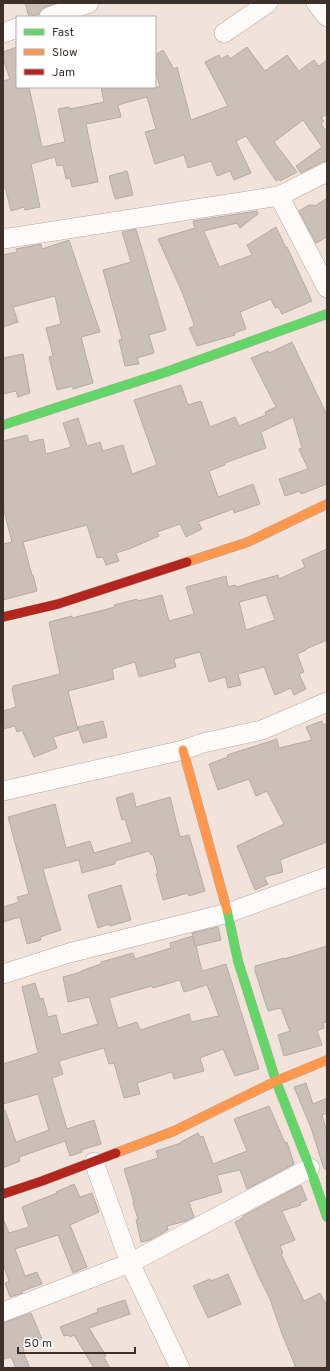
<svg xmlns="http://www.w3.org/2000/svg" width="330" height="1371" font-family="Overpass,sans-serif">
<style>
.building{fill:#cac0b7;stroke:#b6aca4;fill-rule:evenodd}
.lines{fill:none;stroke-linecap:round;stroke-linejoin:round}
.street-casing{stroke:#b4a9a1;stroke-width:20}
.fast-casing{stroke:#b4a9a1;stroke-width:10}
.slow-casing{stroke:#b4a9a1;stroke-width:10}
.jam-casing{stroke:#b4a9a1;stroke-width:10}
.street{stroke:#fdfbf9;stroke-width:19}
.fast{stroke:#63d668;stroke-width:9}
.slow{stroke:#ff974d;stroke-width:9}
.jam{stroke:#b3261e;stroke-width:9}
</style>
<rect width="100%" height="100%" fill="#f2e3da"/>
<!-- building -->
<g class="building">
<polygon points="25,3 56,3 45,7 41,10 39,14 29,17"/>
<polygon points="17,47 17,87 29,87 42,147 65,142 58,109 69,107 70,109 104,102 101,87 160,87 155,69 155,55 163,50 174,69 177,67 191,120 228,106 205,62 219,55 221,59 228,55 230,59 247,47 265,71 287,55 299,71 314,60 319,66 327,60 327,114 321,118 324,121 321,124 327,132 327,161 322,162 301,173 296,166 322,147 303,120 274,142 297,172 280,181 279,179 276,181 246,136 236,141 251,173 234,180 230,171 217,176 211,161 188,168 184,155 155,164 145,132 156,129 147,97 118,105 121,117 86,124 98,182 72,187 70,178 66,179 63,165 57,166 55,157 31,164 40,207 25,210 24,207 11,211 5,187 3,188 3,81 10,79 3,59 3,52"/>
<polygon points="127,171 133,195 115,199 109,176"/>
<polygon points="327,198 327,237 316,243 299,211 309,205 314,205 315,206"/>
<polygon points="257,211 258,214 240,228 237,223 204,231 219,267 252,255 247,245 276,227 286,248 287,247 312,301 282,314 278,307 275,308 271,299 240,312 246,329 234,333 235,335 197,346 189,328 194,326 194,324 182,292 158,239 195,228 193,221"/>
<polygon points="136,229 166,330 149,335 154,353 137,358 139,364 125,366 119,340 122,339 103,270 131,262 122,232"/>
<polygon points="69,240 100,332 81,337 93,383 73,389 73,386 57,390 49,357 53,356 46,328 61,324 55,296 13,307 18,322 3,327 3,255 17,252 16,249 41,244 42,249"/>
<polygon points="292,342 327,415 327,484 301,494 300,491 285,496 279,479 308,469 299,449 302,448 293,417 261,432 266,448 225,463 225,465 209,471 218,497 253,484 260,504 234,513 233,509 198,522 202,529 186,537 180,524 157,532 159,536 129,549 116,553 119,561 106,565 103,557 97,558 87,525 23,542 32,575 33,575 37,591 3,600 3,544 12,542 3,507 3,441 27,435 29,442 43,439 46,454 71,447 63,423 78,418 87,446 100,442 103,451 123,445 132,474 157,465 134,400 181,385 188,405 201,401 210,427 235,417 239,426 266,415 265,412 276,407 251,358 268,351 269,353"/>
<polygon points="23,354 30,393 18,397 16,391 3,394 3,358"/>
<path d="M327,549V640L306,649V650L297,654L304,672L299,674L306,689L294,695L291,688L275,695L264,667L238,674L241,685L228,688L225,677L209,682L200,652L174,659L176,667L139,677L135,662L112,669L114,679L68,691L78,730L53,737L57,748L34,757L22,730L17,732L15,726L3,729V711L16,707L12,688H13V686L60,674L49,622L72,616V618L115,607L114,605L137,599L138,601L162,595L169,621L194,614L186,587L226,576L228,587L235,585L236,587L278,575L279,579L305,567L302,560ZM266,595L275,620L246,630L239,602Z"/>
<polygon points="103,721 107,737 83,743 78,727"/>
<polygon points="322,721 323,725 327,723 327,842 280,860 283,872 264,877 268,884 255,890 237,846 284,824 267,791 256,796 249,779 218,790 209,764 228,757 227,755 277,739 279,748 312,740 306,727"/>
<polygon points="133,793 136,807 170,797 180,837 189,835 205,891 189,896 188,893 163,900 156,874 158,874 153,854 151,855 149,851 115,861 115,864 82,873 79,860 43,869 56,914 61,930 40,937 41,940 27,944 20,917 3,922 3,907 19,902 17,897 29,894 8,817 55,804 66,848 90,841 94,853 132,842 125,819 122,820 116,798"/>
<polygon points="121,885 131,920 110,926 109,924 98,928 88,895"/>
<path d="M218,927L221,940L196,946L202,971L226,964L259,1069L235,1076L223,1049L200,1058L204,1071L174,1079L172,1072L137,1083L140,1094L124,1098L114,1063L109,1064L104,1048L59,1061L63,1074L52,1078L67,1129L94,1120L101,1144L81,1150L82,1152L70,1156L65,1141L19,1157L20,1161L3,1168V1111L5,1110L16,1142L49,1130L38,1094L3,1104V1064L38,1053L22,987L35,983L40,999L43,998L48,1017L56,1015L61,1035L98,1024L89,997L68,1002L63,977L81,972V971L101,964V962L133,953L135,959L171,948L170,943L193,936L195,946L192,933ZM180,980L184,992L207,985L219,1016L191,1022L189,1014L140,1030L137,1022L118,1028L109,998L152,986L153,988Z"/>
<polygon points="327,946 327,1022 323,1023 324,1028 317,1031 322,1045 284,1056 278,1035 290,1031 281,1008 268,1011 255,971 255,966 284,958 284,959"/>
<polygon points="306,1083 313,1104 327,1098 327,1113 322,1115 327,1132 327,1169 324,1169 311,1128 294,1087"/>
<polygon points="269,1106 285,1143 287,1142 294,1164 247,1189 240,1170 217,1175 222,1192 189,1202 194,1217 186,1221 167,1226 168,1230 150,1240 141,1242 136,1220 138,1219 133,1203 134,1202 124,1169 158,1158 156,1151 181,1143 181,1142 198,1133 200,1137 203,1136 213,1164 247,1151 234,1119"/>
<polygon points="74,1184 80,1197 92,1193 99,1212 70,1225 87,1267 73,1273 58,1235 15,1249 25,1276 37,1272 42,1284 22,1291 23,1293 10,1297 5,1283 9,1281 3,1264 3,1221 4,1221 9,1233 29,1227 22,1207 57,1193 56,1192"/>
<polygon points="301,1185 307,1200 300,1203 301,1205 282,1211 295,1240 280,1246 283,1253 281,1254 304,1301 320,1293 327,1306 327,1368 296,1368 281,1331 270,1299 258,1275 235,1222 244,1217 243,1216"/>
<polygon points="228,1274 241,1304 208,1318 193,1286 210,1279 211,1281"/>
<polygon points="125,1300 130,1314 89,1328 106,1356 104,1357 110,1368 94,1368 74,1335 70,1337 69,1335 64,1336 60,1327 98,1312 97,1309"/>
<polygon points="31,1313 42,1339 23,1347 24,1351 23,1351 30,1368 16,1368 11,1357 3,1359 3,1323"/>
</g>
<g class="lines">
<!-- street casing -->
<g class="street-casing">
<g id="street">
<polyline points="316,3 327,17"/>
<polyline points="49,17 89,3"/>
<polyline points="3,33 17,28"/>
<polyline points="224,33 268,3"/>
<polyline points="279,196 327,288"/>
<polyline points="3,239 279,196 327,172"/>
<polyline points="3,791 183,750 203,743 262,730 327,702"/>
<polyline points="3,974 69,953 228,913 327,877"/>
<polyline points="94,1162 130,1263 180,1368"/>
<polyline points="3,1312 130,1263 310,1168"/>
</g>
</g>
<!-- fast casing -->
<g class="fast-casing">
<g id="fast">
<polyline points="3,425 166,372 327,314"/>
<polyline points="227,910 238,961 276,1081 310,1168 327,1217"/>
</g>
</g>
<!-- slow casing -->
<g class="slow-casing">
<g id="slow">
<polyline points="187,562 248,542 327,504"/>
<polyline points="183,750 227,910"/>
<polyline points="116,1153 174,1131 276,1081 327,1060"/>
</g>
</g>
<!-- jam casing -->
<g class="jam-casing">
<g id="jam">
<polyline points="3,617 58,604 187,562"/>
<polyline points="3,1194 42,1181 116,1153"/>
</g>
</g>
<!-- street -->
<use href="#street" class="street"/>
<!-- fast -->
<use href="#fast" class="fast"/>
<!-- slow -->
<use href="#slow" class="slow"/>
<!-- jam -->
<use href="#jam" class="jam"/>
</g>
<!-- border -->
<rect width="330" height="1371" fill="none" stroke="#3c312a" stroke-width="8"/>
<!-- legend -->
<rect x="16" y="16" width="140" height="72" fill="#ffffff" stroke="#b1adaa"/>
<rect x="24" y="29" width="20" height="6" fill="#63d668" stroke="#b1adaa"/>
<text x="52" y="36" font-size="12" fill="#3c312a">Fast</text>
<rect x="24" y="49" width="20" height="6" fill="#ff974d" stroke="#b1adaa"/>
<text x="52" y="56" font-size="12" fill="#3c312a">Slow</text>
<rect x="24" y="69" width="20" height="6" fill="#b3261e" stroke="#b1adaa"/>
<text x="52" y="76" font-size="12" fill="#3c312a">Jam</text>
<!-- scale -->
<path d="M18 1347v6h117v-6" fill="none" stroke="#3c312a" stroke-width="2"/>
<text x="24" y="1347" font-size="12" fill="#3c312a" stroke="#ffffff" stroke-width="3" paint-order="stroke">50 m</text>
</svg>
